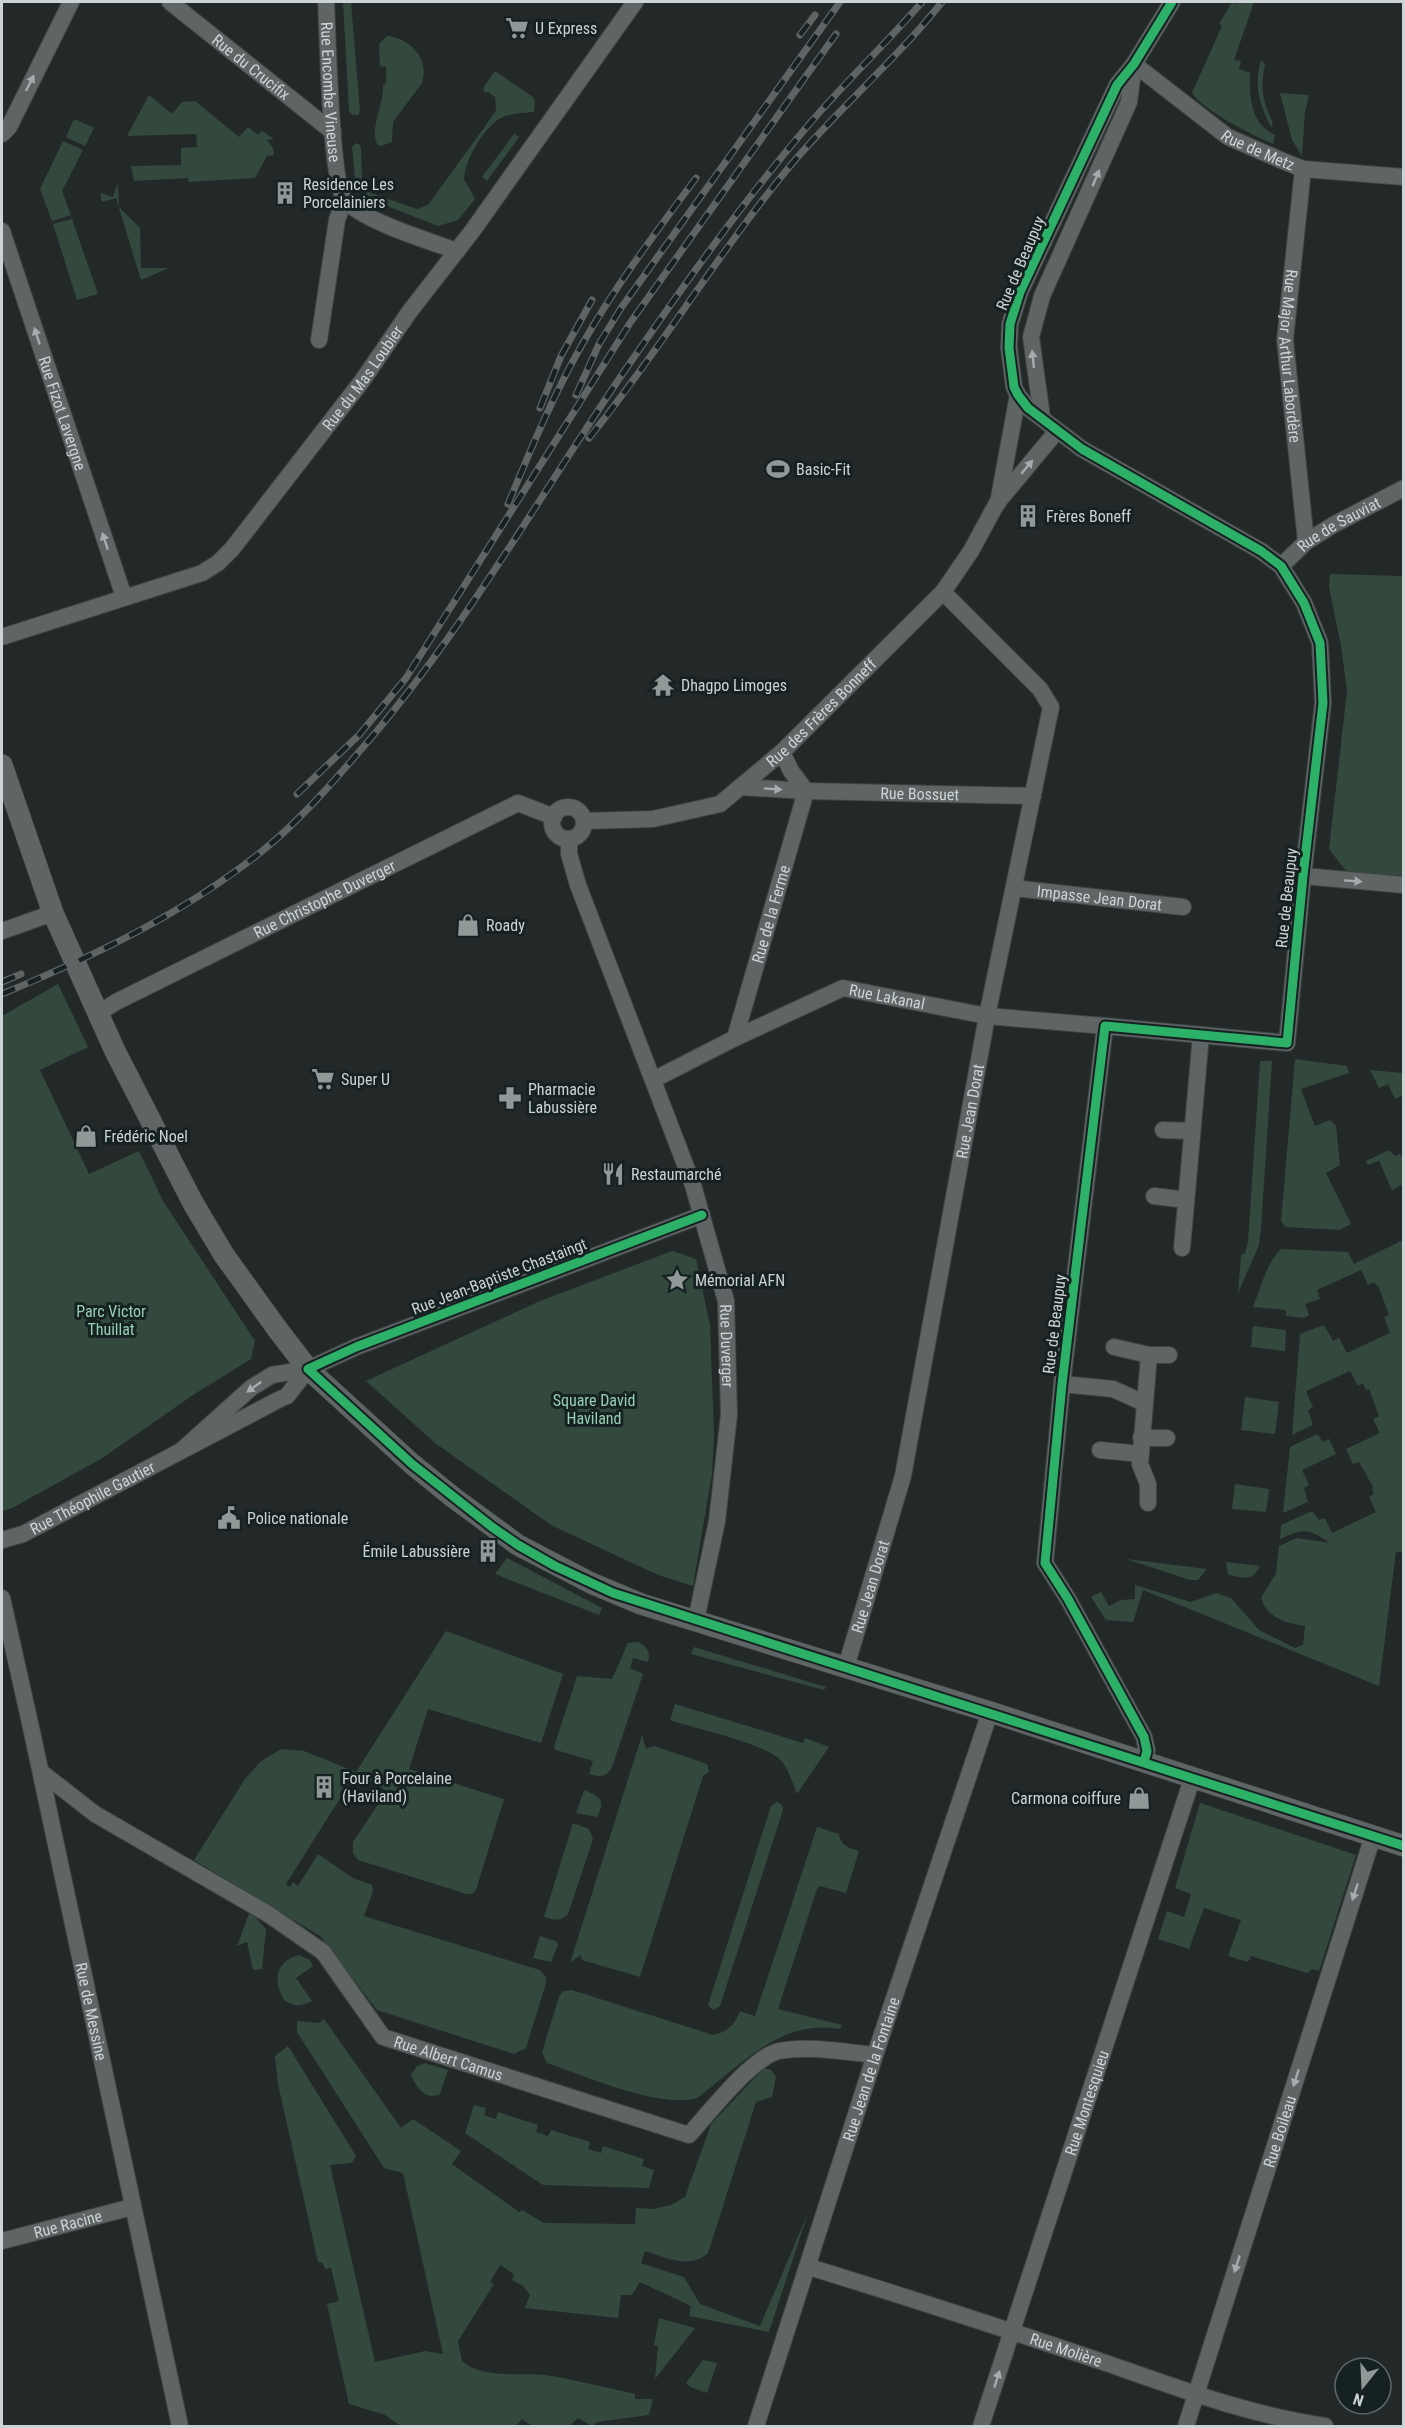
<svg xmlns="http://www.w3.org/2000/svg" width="1405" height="2428" font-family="'Roboto Condensed',sans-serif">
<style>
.green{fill:#33493e}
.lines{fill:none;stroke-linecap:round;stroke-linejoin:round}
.minor-casing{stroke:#3f4444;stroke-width:18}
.tertiary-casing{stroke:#3f4444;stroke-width:22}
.minor{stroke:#5f6464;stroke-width:16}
.tertiary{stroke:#5f6464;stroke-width:21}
.rail-casing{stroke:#5f6465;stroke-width:7}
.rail{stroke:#162222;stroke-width:4.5;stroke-dasharray:14;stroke-linecap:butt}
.cycleway-casing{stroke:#162222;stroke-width:13}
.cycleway{stroke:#2db169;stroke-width:9}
.oneway{fill:#a6acad}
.labels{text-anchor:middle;stroke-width:6;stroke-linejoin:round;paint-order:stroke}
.poi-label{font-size:16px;fill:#ccd3d4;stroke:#162222;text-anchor:start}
.street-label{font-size:16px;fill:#ccd3d4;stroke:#162222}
.park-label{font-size:16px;fill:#97d0b2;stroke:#162222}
</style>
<rect width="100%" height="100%" fill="#232929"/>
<!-- green -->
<g class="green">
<polygon points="343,2 351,2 360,111 358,115 352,115 349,111"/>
<path d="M1232,2L1236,4L1238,2H1254L1234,60L1241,61L1239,69L1250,73C1249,97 1251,124 1275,135L1273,144C1250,134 1206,112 1192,93L1222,26L1219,24Z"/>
<path d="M387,36C410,38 430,59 422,83L393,122L392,142L381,146L377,144C370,126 384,104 383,85L386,84V67L380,66L379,44Z"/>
<path d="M1261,60L1265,64C1260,89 1262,99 1273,123L1271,127C1259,104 1254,85 1261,60Z"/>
<path d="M495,71L533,97L535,101L534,112C523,113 511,113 501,118C483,128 465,160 464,179L475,199L458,220L438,226L374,201L360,190L355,178L352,147L356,143L360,145L361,149L362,178L368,192L417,209L428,205L496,111L495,97L488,92L485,93L483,88Z"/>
<polygon points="1280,93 1309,95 1305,112 1302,156 1292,140"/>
<polygon points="149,95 172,114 182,102 195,101 239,137 248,127 258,135 262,131 274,139 267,140 273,148 274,155 267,156 255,178 189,182 188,178 134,181 131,166 181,165 181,148 197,147 196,134 127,136"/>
<polygon points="74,119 94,128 85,146 66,137"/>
<polygon points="514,134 519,137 487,181 482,177"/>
<polygon points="63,141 83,150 62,191 71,215 52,221 40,189"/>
<polygon points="118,183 119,207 140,228 141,268 169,268 141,280 116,198 102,202 100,193 113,197"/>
<polygon points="72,219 98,294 77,300 53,224"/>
<polygon points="1330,574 1403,576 1403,876 1347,872 1329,849 1347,691 1341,646 1329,587"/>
<polygon points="58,984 88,1047 40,1070 89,1174 139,1151 163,1201 255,1341 251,1359 193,1395 101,1459 12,1508 2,1511 2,1016"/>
<polygon points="1295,1059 1347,1066 1349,1073 1301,1089 1315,1126 1330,1120 1336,1126 1340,1165 1326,1173 1351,1224 1340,1230 1285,1227 1281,1221"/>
<polygon points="1260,1061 1272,1061 1261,1229 1259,1245 1238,1293 1241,1255 1245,1253 1248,1242"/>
<polygon points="1370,1070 1403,1073 1403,1095 1395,1099 1388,1084 1379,1088"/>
<polygon points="1389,1150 1395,1156 1400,1154 1403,1160 1403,1184 1392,1190 1379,1161 1367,1165 1366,1161"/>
<path d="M1403,1240V1552H1396L1379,1686L1143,1590L1133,1622L1106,1620L1091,1597L1101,1592L1109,1606L1121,1600L1135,1599V1585L1191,1602L1216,1593L1231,1598L1259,1630L1295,1648L1303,1645L1305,1626C1286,1623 1267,1618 1261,1598L1276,1573L1279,1546L1297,1538L1330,1543C1308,1528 1304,1528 1280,1539L1281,1525L1312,1511L1319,1520L1325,1518L1332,1533L1376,1512L1369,1497L1374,1494L1372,1488L1373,1487L1359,1462L1353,1464L1346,1449L1380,1433L1373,1419L1379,1416L1369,1389L1366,1390L1363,1383L1358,1386L1350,1371L1306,1391L1313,1407L1308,1410L1313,1425L1292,1435L1300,1334L1324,1325L1333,1341L1339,1338L1347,1353L1390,1333L1384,1317L1389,1315L1379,1288L1374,1282L1368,1285L1361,1270L1317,1290L1320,1299L1305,1304L1309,1315L1304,1318L1286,1316V1310L1253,1307C1261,1287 1266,1264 1281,1249L1348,1252L1354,1264Z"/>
<polygon points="672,1251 696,1259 710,1325 714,1433 712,1474 693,1586 658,1575 551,1525 435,1443 366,1381 540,1301"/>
<polygon points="1253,1326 1286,1330 1285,1351 1251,1347"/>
<polygon points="1245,1397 1279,1402 1275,1434 1241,1430"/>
<polygon points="1317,1434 1323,1442 1329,1439 1336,1454 1302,1470 1309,1485 1304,1488 1308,1502 1283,1513 1290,1447"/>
<polygon points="1235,1484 1269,1489 1266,1512 1232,1509"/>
<polygon points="507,1558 602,1608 599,1615 495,1574"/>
<polygon points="1126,1559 1207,1569 1198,1580 1190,1580"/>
<path d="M1226,1562L1260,1566C1253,1581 1242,1579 1228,1574Z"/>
<polygon points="446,1631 563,1674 541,1743 428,1709 409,1769 504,1799 476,1890 472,1894 467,1894 358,1860 353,1853 353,1842 387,1791 356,1773 286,1884 290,1887 293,1882 298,1886 318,1854 353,1878 372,1885 373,1891 364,1916 540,1970 546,1977 546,1983 526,2048 514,2054 377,2010 320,1936 194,1860 245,1779 260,1762 281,1749 304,1751 356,1772"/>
<path d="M639,1642C647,1647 651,1653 648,1662L633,1658L630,1668L643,1674L612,1767C606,1778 600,1777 589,1774L593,1761L556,1750L554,1747L577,1676L612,1679L628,1643Z"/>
<polygon points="694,1647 826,1687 824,1690 691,1654"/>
<path d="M675,1704L803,1743L805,1738L829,1747L797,1794C792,1782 788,1765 777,1757C760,1743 694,1728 670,1720Z"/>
<polygon points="642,1735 646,1749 654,1746 707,1764 709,1772 703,1776 640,1977 582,1960 580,1955 570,1963"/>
<path d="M584,1790C600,1796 606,1801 597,1817L576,1813Z"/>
<polygon points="777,1802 782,1805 783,1810 720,2006 713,2010 708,2005 771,1806"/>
<polygon points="1200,1803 1356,1855 1319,1971 1312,1969 1307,1973 1251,1956 1248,1962 1228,1956 1241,1920 1204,1908 1189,1949 1158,1939 1167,1911 1184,1917 1191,1894 1175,1888"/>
<path d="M573,1823L589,1829L593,1839L568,1914C560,1922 554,1920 544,1917Z"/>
<path d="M817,1827L839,1834C840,1845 849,1848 859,1851L846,1893L820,1886L817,1889L778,2009L842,2025L840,2029C781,2018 740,2066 697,2098C660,2109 585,2076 547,2063L542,2052L559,1997L563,1991L572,1990L713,2035C728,2032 734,2025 740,2011L755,2016Z"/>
<polygon points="250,1911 266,1929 262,1969 253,1970 247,1942 237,1946"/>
<polygon points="540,1936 556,1941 558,1945 551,1962 533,1958"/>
<path d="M299,1955L310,1960L313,1966L296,1978L312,2001C301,2007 294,2007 284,2000C273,1980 275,1962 299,1955Z"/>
<path d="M324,2019L401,2128L413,2119L461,2151L452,2164L519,2212L522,2210L544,2223L635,2224L636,2208L653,2209L671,2205L685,2197L711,2124L764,2068L771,2070L776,2077L772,2097L756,2102L708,2253C689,2270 666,2257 645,2251L641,2263L684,2277L700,2304L760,2326L808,2213L769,2332L689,2316L691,2306L640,2282L632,2295H621L618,2318L525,2308L530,2295L523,2286L512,2280L514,2274L500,2265L490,2282L494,2284L458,2341L462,2361C486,2381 523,2371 552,2376C580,2381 608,2388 635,2394V2399H653L649,2415L597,2422L592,2426L578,2418L569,2426H532L522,2419L516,2426H401L385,2415L349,2404L327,2304L339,2301L331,2268L325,2269L323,2263L318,2262L278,2084L275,2056L288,2046L356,2156L352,2163L330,2165L375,2362L425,2351L443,2354L403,2173L384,2168L297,2032V2021L319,2023Z"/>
<path d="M425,2063L448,2070L440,2094C425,2101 417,2088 411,2075L417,2066Z"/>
<polygon points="474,2105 486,2108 484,2115 496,2119 498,2112 538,2125 536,2132 548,2136 551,2130 590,2142 588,2149 601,2153 603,2146 644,2159 642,2166 654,2170 649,2188 543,2185 465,2133"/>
<polygon points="659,2318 695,2328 655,2379 658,2346 654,2345"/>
<polygon points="703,2360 717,2363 707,2393 690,2387 686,2383"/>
</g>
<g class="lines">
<!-- minor casing -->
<g class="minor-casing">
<g id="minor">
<path id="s1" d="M170,2L333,132"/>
<path id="s2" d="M326,2C328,33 330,183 345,200C363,221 429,241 457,251"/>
<path id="s3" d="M1134,64L1228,137L1283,161L1303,169L1404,177"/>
<polyline points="2,134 9,127 71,2"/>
<path id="s4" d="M1303,169L1285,340L1306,542"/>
<path id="s5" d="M2,231L124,597"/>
<polyline points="319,340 337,220 344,200"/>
<polyline points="1042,417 1031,337 1042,296 1129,102 1134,64"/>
<polyline points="998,503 1018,395"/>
<path id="s6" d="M1281,566L1306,542L1333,525L1404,488"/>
<path id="s7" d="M2,637L202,573L218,563L232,549L362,381L410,311L473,230L635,2"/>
<polyline points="782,752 791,771 806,791"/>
<path id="s8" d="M740,787L806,791L1033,796"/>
<circle cx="568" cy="823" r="16"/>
<path id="s9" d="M584,821L653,819L720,804L782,752L943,592L971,551L997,503L1057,431"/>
<path id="s10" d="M569,839V854L578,885L693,1185L726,1301L729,1415L717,1521L696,1620"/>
<polyline points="1303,876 1404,885"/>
<path id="s11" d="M1014,888L1183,907"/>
<polyline points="2,931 53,913"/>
<path id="s12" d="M97,1014L116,1002L518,803L554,817"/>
<path id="s13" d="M735,1038L806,791"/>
<path id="s14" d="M653,1080L735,1038L843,988L987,1016L1105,1026"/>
<polyline points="1163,1130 1192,1131"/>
<polyline points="1154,1196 1186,1200"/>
<polyline points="1182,1248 1201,1035"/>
<polyline points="1114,1347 1149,1355 1140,1464 1148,1484 1148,1503"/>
<polyline points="1149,1355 1169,1355"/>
<polyline points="1062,1384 1113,1389 1144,1403"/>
<polyline points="1141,1438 1167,1438"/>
<polyline points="182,1450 251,1388 272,1375 308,1369 356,1347 702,1215"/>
<polyline points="1100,1450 1141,1454"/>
<path id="s15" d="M2,1540L23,1534L280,1399L287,1396L308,1369"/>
<path id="s16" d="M2,1598L32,1732L180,2426"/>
<path id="s17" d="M846,1667L903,1476L987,1016L1051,707L1040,689L943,592"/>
<polyline points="1144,1762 1147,1751 1144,1737 1068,1599 1045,1563 1062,1384 1105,1026 1287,1043 1303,876 1323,703 1320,643 1304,603 1281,566 1261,551 1082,449 1028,408 1018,395 1014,387 1009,348 1010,324 1020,292 1117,85 1134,64 1172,2"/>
<path id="s18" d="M41,1772L95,1814L268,1914L323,1952L383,2037L689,2135C708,2114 752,2057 779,2051C810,2045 844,2052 875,2055"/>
<path id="s19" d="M2,2241L132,2207"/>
<path id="s20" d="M809,2267C907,2297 1005,2329 1103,2362C1175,2387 1248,2415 1325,2426"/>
<path id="s21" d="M756,2426L875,2055L990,1712"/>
<path id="s22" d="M981,2426L1192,1779"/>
<path id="s23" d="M1186,2426L1373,1836"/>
</g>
</g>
<!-- tertiary casing -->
<g class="tertiary-casing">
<polyline id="tertiary" points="2,765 53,913 115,1051 193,1203 224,1255 278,1330 308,1369 412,1464 454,1498 518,1545 591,1583 641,1604 990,1712 1404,1846"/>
</g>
<!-- minor -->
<use href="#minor" class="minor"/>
<!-- tertiary -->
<use href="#tertiary" class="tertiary"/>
<!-- rail casing -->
<g class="rail-casing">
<g id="rail">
<polyline points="800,35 815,15"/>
<polyline points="576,395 599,344 621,308 840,2"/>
<polyline points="540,408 561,356 592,300"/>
<path d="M589,438C660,350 718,253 790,166C838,109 896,60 942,2"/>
<path d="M508,504C531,449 553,395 583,343C616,285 656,232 696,178"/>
<polyline points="297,794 359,735 406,678 630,323 836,34"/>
<polyline points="2,982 21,974"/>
<path d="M2,994C94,956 183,914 261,852C297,823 328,788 358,753C459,638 534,505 619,379C678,293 738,208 805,129C842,85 885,45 922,2"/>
</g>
</g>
<!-- rail -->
<use href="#rail" class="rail"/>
<!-- cycleway casing -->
<g class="cycleway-casing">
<g id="cycleway">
<polyline points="702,1215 356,1347 308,1369 412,1464 492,1527 518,1545 555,1566 613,1593 1404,1846"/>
<polyline points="1144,1762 1147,1751 1144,1737 1068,1599 1045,1563 1062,1384 1105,1026 1287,1043 1303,876 1323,703 1320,643 1304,603 1281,566 1261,551 1082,449 1028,408 1018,395 1014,387 1009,348 1010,324 1020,292 1117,85 1134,64 1172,2"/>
</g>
</g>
<!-- cycleway -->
<use href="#cycleway" class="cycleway"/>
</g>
<!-- one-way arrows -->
<defs><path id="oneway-solid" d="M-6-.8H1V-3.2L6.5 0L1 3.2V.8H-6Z" transform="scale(1.5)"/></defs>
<g class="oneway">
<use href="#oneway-solid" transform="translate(30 83) rotate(-63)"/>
<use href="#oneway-solid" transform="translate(1096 178) rotate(-67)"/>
<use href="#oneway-solid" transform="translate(37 336) rotate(-108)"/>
<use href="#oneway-solid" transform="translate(1033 359) rotate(-96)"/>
<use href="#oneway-solid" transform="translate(1027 467) rotate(-50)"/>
<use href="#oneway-solid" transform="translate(105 541) rotate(-108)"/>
<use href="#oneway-solid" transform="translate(773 789) rotate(4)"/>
<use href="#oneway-solid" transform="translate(1353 881) rotate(4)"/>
<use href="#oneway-solid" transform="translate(254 1387) rotate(144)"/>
<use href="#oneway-solid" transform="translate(1355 1892) rotate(108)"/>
<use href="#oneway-solid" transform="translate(1296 2078) rotate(108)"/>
<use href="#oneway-solid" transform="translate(1237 2264) rotate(108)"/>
<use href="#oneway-solid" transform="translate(997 2379) rotate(-72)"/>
</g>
<!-- icons -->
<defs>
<g id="supermarket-bare" transform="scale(1.8)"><path d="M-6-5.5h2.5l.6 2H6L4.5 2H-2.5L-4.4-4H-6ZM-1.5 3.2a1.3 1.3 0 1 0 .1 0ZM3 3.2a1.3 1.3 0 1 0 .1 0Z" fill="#919898" stroke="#162222" stroke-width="2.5" paint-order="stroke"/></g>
<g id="building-bare" transform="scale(1.8)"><path d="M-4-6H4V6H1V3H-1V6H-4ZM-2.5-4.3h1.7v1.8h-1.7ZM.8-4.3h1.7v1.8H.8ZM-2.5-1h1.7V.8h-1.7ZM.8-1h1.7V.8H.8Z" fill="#919898" stroke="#162222" stroke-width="2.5" paint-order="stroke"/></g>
<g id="stadium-bare" transform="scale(1.8)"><path d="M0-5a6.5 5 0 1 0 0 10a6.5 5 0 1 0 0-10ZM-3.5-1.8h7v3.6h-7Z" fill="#919898" stroke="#162222" stroke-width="2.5" paint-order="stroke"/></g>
<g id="temple-bare" transform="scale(1.8)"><path d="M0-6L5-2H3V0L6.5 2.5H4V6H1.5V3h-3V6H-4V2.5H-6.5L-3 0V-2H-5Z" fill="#919898" stroke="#162222" stroke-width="2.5" paint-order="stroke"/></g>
<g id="shop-bare" transform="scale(1.8)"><path d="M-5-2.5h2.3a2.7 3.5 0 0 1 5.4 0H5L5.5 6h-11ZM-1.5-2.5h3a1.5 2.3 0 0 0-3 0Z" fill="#919898" stroke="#162222" stroke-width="2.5" paint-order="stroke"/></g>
<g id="pharmacy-bare" transform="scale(1.8)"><path d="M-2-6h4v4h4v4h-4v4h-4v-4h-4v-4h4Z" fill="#919898" stroke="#162222" stroke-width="2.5" paint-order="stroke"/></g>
<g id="restaurant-bare" transform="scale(1.8)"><path d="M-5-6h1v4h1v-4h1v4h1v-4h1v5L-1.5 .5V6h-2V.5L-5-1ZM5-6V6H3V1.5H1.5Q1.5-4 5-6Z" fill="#919898" stroke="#162222" stroke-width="2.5" paint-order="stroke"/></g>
<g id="sight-bare" transform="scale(1.8)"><path d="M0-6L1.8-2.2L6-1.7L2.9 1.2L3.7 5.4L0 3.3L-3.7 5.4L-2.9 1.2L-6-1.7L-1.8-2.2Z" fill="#919898" stroke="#162222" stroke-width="2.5" paint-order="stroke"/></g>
<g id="civic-bare" transform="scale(1.8)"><path d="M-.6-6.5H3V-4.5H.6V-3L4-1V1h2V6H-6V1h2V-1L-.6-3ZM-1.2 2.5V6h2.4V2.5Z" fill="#919898" stroke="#162222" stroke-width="2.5" paint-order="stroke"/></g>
</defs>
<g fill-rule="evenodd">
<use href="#supermarket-bare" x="517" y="28"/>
<use href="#building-bare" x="285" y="193"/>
<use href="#stadium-bare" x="778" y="469"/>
<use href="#building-bare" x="1028" y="516"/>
<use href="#temple-bare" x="663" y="685"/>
<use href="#shop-bare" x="468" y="925"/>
<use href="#supermarket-bare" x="323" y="1079"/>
<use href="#pharmacy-bare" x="510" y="1098"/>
<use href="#shop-bare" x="86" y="1136"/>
<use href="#restaurant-bare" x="613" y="1174"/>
<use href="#sight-bare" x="677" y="1280"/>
<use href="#civic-bare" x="229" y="1518"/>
<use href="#building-bare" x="488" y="1551"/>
<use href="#building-bare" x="324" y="1787"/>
<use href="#shop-bare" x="1139" y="1798"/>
</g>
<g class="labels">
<!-- poi labels -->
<g class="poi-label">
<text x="535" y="34">U Express</text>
<text x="303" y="190">Residence Les<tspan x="303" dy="18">Porcelainiers</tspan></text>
<text x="796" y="475">Basic-Fit</text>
<text x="1046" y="522">Frères Boneff</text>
<text x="681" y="691">Dhagpo Limoges</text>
<text x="486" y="931">Roady</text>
<text x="341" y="1085">Super U</text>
<text x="528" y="1095">Pharmacie<tspan x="528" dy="18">Labussière</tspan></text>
<text x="104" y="1142">Frédéric Noel</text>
<text x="631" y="1180">Restaumarché</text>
<text x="695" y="1286">Mémorial AFN</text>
<text x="247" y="1524">Police nationale</text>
<text x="470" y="1557" text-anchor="end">Émile Labussière</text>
<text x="342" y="1784">Four à Porcelaine<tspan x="342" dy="18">(Haviland)</tspan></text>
<text x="1121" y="1804" text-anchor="end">Carmona coiffure</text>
</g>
<!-- street labels -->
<g class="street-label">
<text dy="6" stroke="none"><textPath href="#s1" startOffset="104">Rue du Crucifix</textPath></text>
<text dy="6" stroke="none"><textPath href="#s2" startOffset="90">Rue Encombe Vineuse</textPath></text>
<text dy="6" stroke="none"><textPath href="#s3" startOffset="152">Rue de Metz</textPath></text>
<text transform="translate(1020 263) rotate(-67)" y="6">Rue de Beaupuy</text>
<text dy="6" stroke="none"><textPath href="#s4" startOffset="188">Rue Major Arthur Labordère</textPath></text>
<text dy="6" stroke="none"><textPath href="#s7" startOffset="464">Rue du Mas Loubier</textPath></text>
<text dy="6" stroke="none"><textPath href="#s5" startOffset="192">Rue Fizot Lavergne</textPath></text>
<text dy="6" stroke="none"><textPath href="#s6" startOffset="72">Rue de Sauviat</textPath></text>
<text dy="6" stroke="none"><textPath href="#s9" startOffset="274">Rue des Frères Bonneff</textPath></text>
<text dy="6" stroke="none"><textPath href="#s8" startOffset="180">Rue Bossuet</textPath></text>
<text dy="6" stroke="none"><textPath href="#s11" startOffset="86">Impasse Jean Dorat</textPath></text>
<text transform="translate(1286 898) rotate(-84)" y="6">Rue de Beaupuy</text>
<text dy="6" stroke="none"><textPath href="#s12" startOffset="255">Rue Christophe Duverger</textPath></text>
<text dy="6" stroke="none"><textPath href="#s13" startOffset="129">Rue de la Ferme</textPath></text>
<text dy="6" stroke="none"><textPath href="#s14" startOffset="256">Rue Lakanal</textPath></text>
<text dy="6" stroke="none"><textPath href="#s17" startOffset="570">Rue Jean Dorat</textPath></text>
<text transform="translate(499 1276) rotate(-21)" y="6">Rue Jean-Baptiste Chastaingt</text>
<text transform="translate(1054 1324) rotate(-83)" y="6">Rue de Beaupuy</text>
<text dy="6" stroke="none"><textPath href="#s10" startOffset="534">Rue Duverger</textPath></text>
<text dy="6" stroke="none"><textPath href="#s15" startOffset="100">Rue Théophile Gautier</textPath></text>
<text dy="6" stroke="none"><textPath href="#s17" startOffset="84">Rue Jean Dorat</textPath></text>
<text dy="6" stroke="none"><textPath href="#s16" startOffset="423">Rue de Messine</textPath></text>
<text dy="6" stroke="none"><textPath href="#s18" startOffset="508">Rue Albert Camus</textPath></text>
<text dy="6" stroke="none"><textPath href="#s21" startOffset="375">Rue Jean de la Fontaine</textPath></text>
<text dy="6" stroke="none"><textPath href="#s22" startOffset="340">Rue Montesquieu</textPath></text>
<text dy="6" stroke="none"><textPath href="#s23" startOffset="309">Rue Boileau</textPath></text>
<text dy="6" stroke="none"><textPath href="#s19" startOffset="68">Rue Racine</textPath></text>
<text dy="6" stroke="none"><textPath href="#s20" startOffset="270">Rue Molière</textPath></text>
</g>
<!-- park labels -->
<g class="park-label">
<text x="111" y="1317">Parc Victor<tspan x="111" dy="18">Thuillat</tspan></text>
<text x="594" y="1406">Square David<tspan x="594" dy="18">Haviland</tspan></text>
</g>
</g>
<!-- border -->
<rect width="1405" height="2428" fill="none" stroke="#ccd3d4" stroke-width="6"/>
<!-- north arrow -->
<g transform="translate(1363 2386) rotate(198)"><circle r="28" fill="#162222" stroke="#5f6969" stroke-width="1.5"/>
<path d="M0-4.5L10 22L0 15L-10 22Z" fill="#919898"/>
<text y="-9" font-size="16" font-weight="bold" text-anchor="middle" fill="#ccd3d4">N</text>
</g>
</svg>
